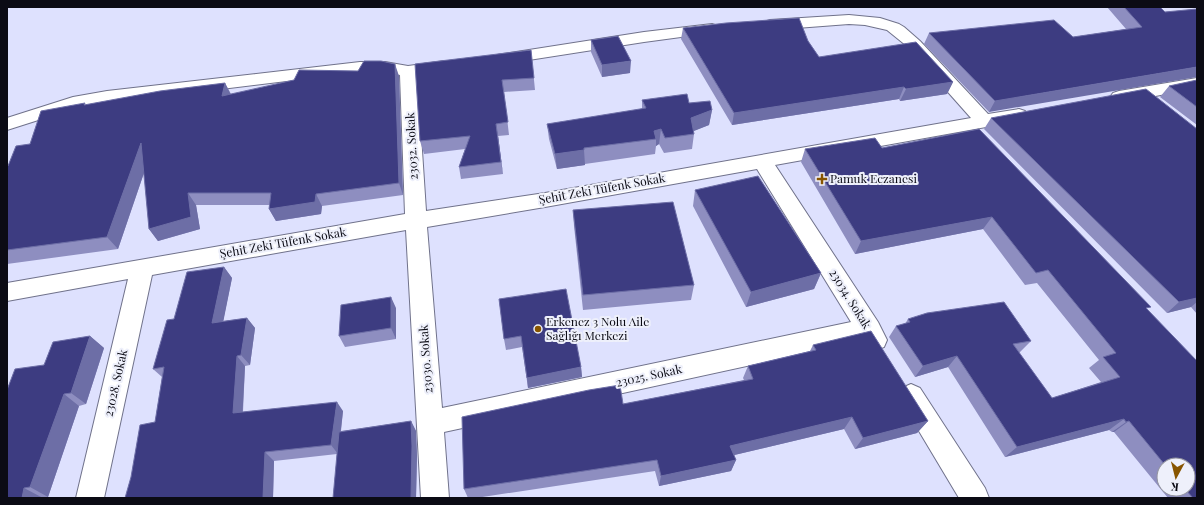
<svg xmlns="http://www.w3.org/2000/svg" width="1204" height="505" font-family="'Playfair Display',serif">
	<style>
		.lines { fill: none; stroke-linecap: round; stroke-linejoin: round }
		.street-casing { stroke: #70728b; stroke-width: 2 }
		.street { fill: #fff; fill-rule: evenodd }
		.wall { fill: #8e8ec0; fill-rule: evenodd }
		.shaded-wall { fill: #6d6ea6 }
		.building { fill: #3d3c81; stroke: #6d6ea6 }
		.poi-dot { fill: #850; stroke: #eef0fb; stroke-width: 1.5 }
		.labels { text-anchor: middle; stroke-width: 4; stroke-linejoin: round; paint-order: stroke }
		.street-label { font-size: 12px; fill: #0b0b14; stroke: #eef0fb }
		.poi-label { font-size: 12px; fill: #0b0b14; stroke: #eef0fb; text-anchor: start }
	</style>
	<rect width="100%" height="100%" fill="#dee1fe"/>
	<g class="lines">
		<defs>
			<path id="street" d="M849,15L880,18L899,24L904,27L920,41L988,114L1019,109L1025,111L1028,115L1025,119L1019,121L775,165L878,322L887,340L884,347C874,351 868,350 862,341L444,432L449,498H421L406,230L152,275L104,498H76L128,279L7,301V283L405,214L400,75L385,72H360L107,103L76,108L7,130V118L73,97L107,91L360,62H385L408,66L445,61L451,62L453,66L451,70L417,75L426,211L545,193L971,118L908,47L887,30L865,25L849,24L770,30L764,28L762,25L764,22L770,20ZM757,169L851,322L442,408L427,227L545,207Z
				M712,24L718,26L720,29L718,32L644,42L503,64L497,63L495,59L497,55L503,54L644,32Z
				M1197,78V88L1119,103L1113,101L1110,97L1113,93L1119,91Z
				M911,384L920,388L985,488L989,498H959L898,396L902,388Z"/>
		</defs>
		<use href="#street" class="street-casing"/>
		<use href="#street" class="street"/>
	</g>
	<path class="wall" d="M1107,7H1160L1165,12L1197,9L989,112L924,44L929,33L1073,37L1126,29Z
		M683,28L808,41L819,57L953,82L947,94L900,101L899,99L732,125L681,39Z
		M591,40L630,73L602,77L591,52Z
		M531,50L535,90L504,92L509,135L498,136L503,174L461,179L459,167L465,149L424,154L420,141Z
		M399,76L403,195L322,206L321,214L276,221L269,209L270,205H196L200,229L158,241L149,229L144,173L118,249L7,264V166L86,105L225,83L231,94Z
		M1197,80V125L1160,97L1169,86Z
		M642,100L689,103L712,110L709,125L693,131L694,134L692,149L664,153L659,144L656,146L655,154L585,164V165L557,169L549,139L547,124L642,109Z
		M991,118L1197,129V314L1191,307L1167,313L984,129Z
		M882,148L1148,310L1197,498H1168L1114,432H1112L1109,430L1005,457L948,367L915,377L889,337L896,326L905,324L908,319L1031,341L1019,353L1052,398L1101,382L1089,368L1099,360L1037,283L1025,285L983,229L855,254L801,162L805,149ZM1164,465H1188V489H1164Z
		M695,190L821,273L814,289L746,307L693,206Z
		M573,210L694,285L691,300L583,310L574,226Z
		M224,267L232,278L223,321L247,318L255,328L250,365L245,366L243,412L343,411L341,431L411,421L416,431L417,456L416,498H333L337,454L274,461L273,498H125L155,422L162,377L153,369Z
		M499,299L581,367L582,377L528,388L522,347L506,350L504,339Z
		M396,308V339L345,347L339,336Z
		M90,336L104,348L86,404L79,406L48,497L43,498H7L44,365Z
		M813,345L928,421L917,433L855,449L844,429L734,455L736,460L731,471L659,486L655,471L476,498H468L464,489L623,404L744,380L743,378L748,366L810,351Z"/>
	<path class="shaded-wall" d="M631,61L630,73L602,77V65Z
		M395,64L399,76L403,195L399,183Z
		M1197,67V77L989,112L995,101Z
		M953,82L947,94L900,101L906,89Z
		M225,83L231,95L222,96Z
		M904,87L899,99L732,125L734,113Z
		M712,110L709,125L689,133L691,118Z
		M496,124L498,136L503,174L501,162Z
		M661,129L659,144L656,146V139L654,131Z
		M141,143L150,155L118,249L107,237Z
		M584,150L585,165L557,169L555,154Z
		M188,193L196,205L200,229L158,241L149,229Z
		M316,194L322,206L321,214L276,221L269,209Z
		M992,217L983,229L855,254L861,241Z
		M224,267L232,278L221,333L212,323Z
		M821,273L814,289L746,307L751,292Z
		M391,297L396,308V339L391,328Z
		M1197,298V302L1191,307L1167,313L1179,302Z
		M247,318L255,328L250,365L241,355Z
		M90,336L104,348L86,404L71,393Z
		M237,356L245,366L242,422L233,413Z
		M957,356L948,367L915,377L923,366Z
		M581,367L582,377L528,388L527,378Z
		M64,394L79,406L48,497L30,487Z
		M337,402L343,411L338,454L331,445Z
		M852,417L844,429L726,457L730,446Z
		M1124,419L1109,430L1005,457L1017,447Z
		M411,421L416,431L417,456L416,498H411Z
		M928,421L917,433L855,449L863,438Z
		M1129,421L1114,432H1112L1126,422Z
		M265,452L274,461L273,498H263Z
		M736,460L731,471L659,486L661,476Z
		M24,488L43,498H22Z"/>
	<path class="building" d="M1124,7H1160L1165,12L1197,9V67L995,101L929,33L1054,20L1073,37L1142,27Z
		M799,18L808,41L819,57L916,42L953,82L906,89L904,87L734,113L683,28L726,23Z
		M618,36L631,61L602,65L591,40Z
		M531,50L534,78L502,80L508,122L496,124L501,162L459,167L470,136L420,141L415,64Z
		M364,61H381L395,64L399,183L316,194L315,202L269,209L271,193H188L191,217L149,229L141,143L107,237L7,250V166H8L16,146L30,144L41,111L85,103L84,105L160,91L225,83L222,96L294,80L299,70L358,71Z
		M1197,80V107L1169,86Z
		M1146,89L1197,129V298L1179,302L991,118Z
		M687,94L689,103L710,101L712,110L691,118L694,134L665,138L661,129L654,131L656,139L584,148V150L555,154L547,124L646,108L642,100Z
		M979,129L1151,307L1146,308L1197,361V498H1193L1185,489H1188V465H1165L1129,421L1126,422L1124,419L1017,447L957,356L923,366L896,326L910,322L908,319L927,313L1004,302L1031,341L1013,344L1052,398L1120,377L1103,357L1116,353L1048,270L1036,273L992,217L861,241L805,149L875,138L882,148Z
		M758,176L821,273L751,292L695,190Z
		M673,202L694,285L583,295L573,210Z
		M224,267L212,323L247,318L241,355L237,356L233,413L337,402L331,445L265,452L263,498H125L131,477L140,425L155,422L164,367L153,369L167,320L174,319L187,272Z
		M566,289L581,367L527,378L521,336L504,339L499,299Z
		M391,297V328L339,336L341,305Z
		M871,331L928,421L863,438L852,417L730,446L736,460L661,476L657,460L464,489L462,417L589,390L620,385L623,404L753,379L748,366L816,350L813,345Z
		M90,336L71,393L64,394L30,487L24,488L22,498H7V390L15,369L44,365L53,342Z
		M411,421L412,446L411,498H333L339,432Z"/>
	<g class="poi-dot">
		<path d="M820 173h4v4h4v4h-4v4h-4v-4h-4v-4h4z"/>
		<circle cx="538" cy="329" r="4"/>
	</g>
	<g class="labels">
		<g class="street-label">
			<text transform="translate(412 146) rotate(-93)" y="4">23032. Sokak</text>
			<text transform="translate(602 189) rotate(-10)" y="4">Şehit Zeki Tüfenk Sokak</text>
			<text transform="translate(283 243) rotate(-10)" y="4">Şehit Zeki Tüfenk Sokak</text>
			<text transform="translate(850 299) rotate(58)" y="4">23034. Sokak</text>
			<text transform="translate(426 359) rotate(-94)" y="4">23030. Sokak</text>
			<text transform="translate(649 376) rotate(-12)" y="4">23025. Sokak</text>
			<text transform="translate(116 383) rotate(-77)" y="4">23028. Sokak</text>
		</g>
		<g class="poi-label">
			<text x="830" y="183">Pamuk Eczanesi</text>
			<text x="546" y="326">Erkenez 3 Nolu Aile<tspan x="546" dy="14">Sağlığı Merkezi</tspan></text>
		</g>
	</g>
	<rect width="1204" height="505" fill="none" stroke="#0b0b14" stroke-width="16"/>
	<g transform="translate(1176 477) rotate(187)"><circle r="19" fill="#eef0fb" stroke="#93949f"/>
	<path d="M0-3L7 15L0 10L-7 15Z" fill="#885500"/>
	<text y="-6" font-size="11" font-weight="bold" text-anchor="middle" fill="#0b0b14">K</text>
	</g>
</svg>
